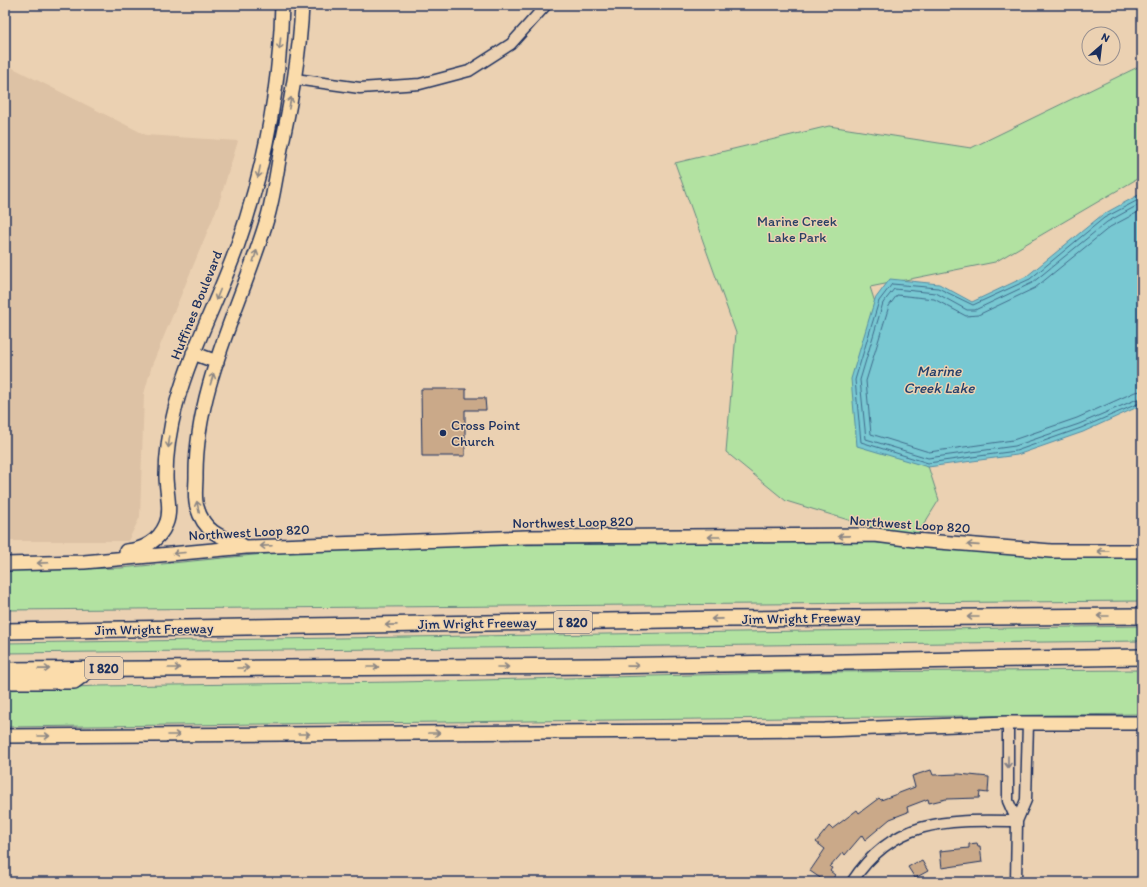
<svg xmlns="http://www.w3.org/2000/svg" width="1147" height="887" font-family="Itim,sans-serif">
	<style>
		.built { fill: #ddc2a5 }
		.green { fill: #b2e2a1; stroke: #668880 }
		.water { fill: #78c8d2; stroke: #538ba4 }
		.lines { fill: none; stroke-linecap: round; stroke-linejoin: round }
		.shore { stroke: #406c8c; stroke-width: 1 }
		.building { fill: #caa989; stroke: #1b2f5e }
		.minor-casing { stroke: #1b2f5e; stroke-width: 13 }
		.major-casing { stroke: #1b2f5e; stroke-width: 16 }
		.highway-casing { stroke: #1b2f5e; stroke-width: 18 }
		.minor { stroke: #ebd1b2; stroke-width: 10 }
		.major { stroke: #fbdcab; stroke-width: 13 }
		.highway { stroke: #fbdcab; stroke-width: 15 }
		.oneway { stroke: #8b8684 }
		.oneway2 { stroke: #838088 }
		.poi-dot { fill: #1b2f5e; stroke: #ebd1b2; stroke-width: 1.5 }
		.labels { text-anchor: middle; stroke-width: 3; stroke-linejoin: round; paint-order: stroke }
		.shield { fill: #ebd1b2; stroke: #596077; stroke-width: 1 }
		.shield-label { font-size: 13px; font-weight: bold; fill: #1b2f5e }
		.park-label { font-size: 14px; fill: #2a4165; stroke: #ebd1b2 }
		.street-label { font-size: 14px; fill: #1b2f5e; stroke: #ebd1b2 }
		.poi-label { font-size: 14px; fill: #1b2f5e; stroke: #ebd1b2; text-anchor: start }
		.water-label { font-size: 15px; font-style: italic; fill: #243e6a; stroke: #ebd1b2 }
	</style>
	<rect width="100%" height="100%" fill="#ebd1b2"/>
	<filter id="ink" filterUnits="userSpaceOnUse"><feTurbulence type="fractalNoise" baseFrequency=".025" numOctaves="2"/><feDisplacementMap in="SourceGraphic" scale="8" xChannelSelector="R" yChannelSelector="G"/><feConvolveMatrix kernelMatrix="1 2 1 2 8 2 1 2 1" color-interpolation-filters="sRGB"/></filter>
	<g filter="url(#ink)">
		<path class="built" d="M5,64L146,135L238,141L218,206L152,365L144,394L140,517L128,541H5Z"/>
		<path class="green" d="M1142,65V176L995,262L870,287L939,500L914,540L786,501L726,452L736,333L675,163L829,126L971,148Z
			M868,542L1068,558L1142,557V601L5,610V570L121,568L315,549L515,545Z
			M1142,626V641L5,653V643Z
			M1142,670V714L5,727V690L98,686L398,682L819,672Z"/>
		<path class="water" d="M1142,193V405L1083,432L1017,455L928,467L857,446L851,379L875,299L890,279L939,284L972,302L1027,276L1102,215Z"/>
		<g class="lines">
			<path class="shore" d="M1142,198L1104,218L1030,279L973,305L938,288L892,284L879,301L855,380L861,442L928,463L1016,451L1081,428L1142,402
				M1142,203L1107,222L1032,283L975,310H967L936,293L894,289L883,303L860,380L866,439L928,458L1015,446L1079,424L1142,397
				M1142,210L1110,227L1035,288L978,315L966,316L934,299L897,295L889,306L866,381L871,434L929,452L1013,440L1077,418L1135,392L1142,391"/>
		</g>
		<path class="building" d="M421,389H466V398H485L486,410H465V456H422Z
			M931,770L933,775L959,774L989,777L988,793L980,792L979,798L946,799L929,803L928,799L907,807L908,812L890,819L865,840L862,835L845,855L843,852L830,867L832,868L830,871L835,875L831,882H826L810,871L825,849L816,842L829,826L832,829L857,810L859,813L879,798L881,800L915,787L912,776Z
			M977,843L978,846H980L982,862L942,868L940,851L969,848V844Z
			M922,861L928,871L915,878L908,867L917,862L918,863Z"/>
		<g class="lines">
			<defs>
				<path id="minor" d="M295,79L360,88L420,84L469,71L511,44L546,5
					M1008,723V801L1017,821
					M852,882C894,817 949,820 1017,821
					M1016,882L1017,821L1026,800L1028,723"/>
				<path id="major" d="M193,353L217,362
					M242,545C220,537 204,532 197,507C194,498 196,486 196,477C195,385 243,302 268,216C274,194 277,171 281,148C291,101 300,54 302,5
					M126,551C143,550 159,541 166,524C172,510 166,491 166,476C166,452 170,428 176,405C191,350 218,300 237,247C264,170 280,87 282,5
					M5,564L84,562L246,547L527,537L875,535L914,540L1051,551H1142
					M5,736L825,730L1008,723H1142"/>
				<path id="highway" d="M5,631L725,619L1142,616
					M5,670L599,666L1142,657
					M5,681H74L90,669"/>
			</defs>
			<use href="#minor" class="minor-casing"/>
			<use href="#major" class="major-casing"/>
			<use href="#highway" class="highway-casing"/>
			<use href="#minor" class="minor"/>
			<use href="#major" class="major"/>
			<use href="#highway" class="highway"/>
		</g>
		<defs><path id="oneway-shaft" d="M-6 0H5M1.5-3L5.5 0L1.5 3" fill="none" stroke-width="1.6" stroke-linecap="round" stroke-linejoin="round"/></defs>
		<g class="oneway">
			<use href="#oneway-shaft" transform="translate(280 44) rotate(96)"/>
			<use href="#oneway-shaft" transform="translate(290 103) rotate(-79)"/>
			<use href="#oneway-shaft" transform="translate(259 172) rotate(102)"/>
			<use href="#oneway-shaft" transform="translate(255 256) rotate(-72)"/>
			<use href="#oneway-shaft" transform="translate(218 295) rotate(112)"/>
			<use href="#oneway-shaft" transform="translate(212 379) rotate(-73)"/>
			<use href="#oneway-shaft" transform="translate(169 442) rotate(97)"/>
			<use href="#oneway-shaft" transform="translate(198 507) rotate(-102)"/>
			<use href="#oneway-shaft" transform="translate(844 536) rotate(179)"/>
			<use href="#oneway-shaft" transform="translate(714 537) rotate(180)"/>
			<use href="#oneway-shaft" transform="translate(973 545) rotate(-176)"/>
			<use href="#oneway-shaft" transform="translate(266 546) rotate(178)"/>
			<use href="#oneway-shaft" transform="translate(1103 551) rotate(180)"/>
			<use href="#oneway-shaft" transform="translate(179 553) rotate(175)"/>
			<use href="#oneway-shaft" transform="translate(43 563) rotate(178)"/>
			<use href="#oneway-shaft" transform="translate(1103 616) rotate(180)"/>
			<use href="#oneway-shaft" transform="translate(973 617) rotate(180)"/>
			<use href="#oneway-shaft" transform="translate(717 619) rotate(179)"/>
			<use href="#oneway-shaft" transform="translate(391 625) rotate(179)"/>
			<use href="#oneway-shaft" transform="translate(633 666) rotate(-1)"/>
			<use href="#oneway-shaft" transform="translate(373 667)"/>
			<use href="#oneway-shaft" transform="translate(503 667)"/>
			<use href="#oneway-shaft" transform="translate(174 668)"/>
			<use href="#oneway-shaft" transform="translate(243 668)"/>
			<use href="#oneway-shaft" transform="translate(44 669) rotate(-1)"/>
			<use href="#oneway-shaft" transform="translate(434 733)"/>
			<use href="#oneway-shaft" transform="translate(304 734)"/>
			<use href="#oneway-shaft" transform="translate(174 735)"/>
			<use href="#oneway-shaft" transform="translate(44 736)"/>
		</g>
		<use class="oneway2" href="#oneway-shaft" transform="translate(1008 762) rotate(90)"/>
	</g>
	<circle class="poi-dot" cx="443" cy="433" r="4"/>
	<g class="labels">
		<g class="shield">
			<rect x="554" y="611" width="38" height="22" rx="3"/>
			<rect x="85" y="657" width="38" height="22" rx="3"/>
		</g>
		<g class="shield-label">
			<text x="573" y="627">I 820</text>
			<text x="104" y="673">I 820</text>
		</g>
		<g class="park-label">
			<text x="797" y="226">Marine Creek<tspan x="797" dy="16">Lake Park</tspan></text>
		</g>
		<g class="street-label">
			<text transform="translate(196 305) rotate(-68)" y="5">Huffines Boulevard</text>
			<text transform="translate(573 522) rotate(-1)" y="5">Northwest Loop 820</text>
			<text transform="translate(910 524) rotate(4)" y="5">Northwest Loop 820</text>
			<text transform="translate(249 532) rotate(-3)" y="5">Northwest Loop 820</text>
			<text transform="translate(801 618) rotate(-1)" y="5">Jim Wright Freeway</text>
			<text transform="translate(477 623) rotate(-1)" y="5">Jim Wright Freeway</text>
			<text transform="translate(154 629) rotate(-1)" y="5">Jim Wright Freeway</text>
		</g>
		<g class="poi-label">
			<text x="451" y="430">Cross Point<tspan x="451" dy="16">Church</tspan></text>
		</g>
		<g class="water-label">
			<text x="939" y="376">Marine<tspan x="939" dy="17">Creek Lake</tspan></text>
		</g>
	</g>
	<rect width="1147" height="887" fill="none" stroke="#ebd1b2" stroke-width="20"/>
	<rect x="10" y="10" width="1127" height="867" fill="none" stroke="#1b2f5e" stroke-width="1.5" filter="url(#ink)"/>
	<g transform="translate(1101 46) rotate(28)"><circle r="19" fill="#ebd1b2" stroke="#989090"/>
	<path d="M0-3L7 15L0 10L-7 15Z" fill="#1b2f5e"/>
	<text y="-6" font-size="11" font-weight="bold" text-anchor="middle" fill="#1b2f5e">N</text>
	</g>
</svg>
